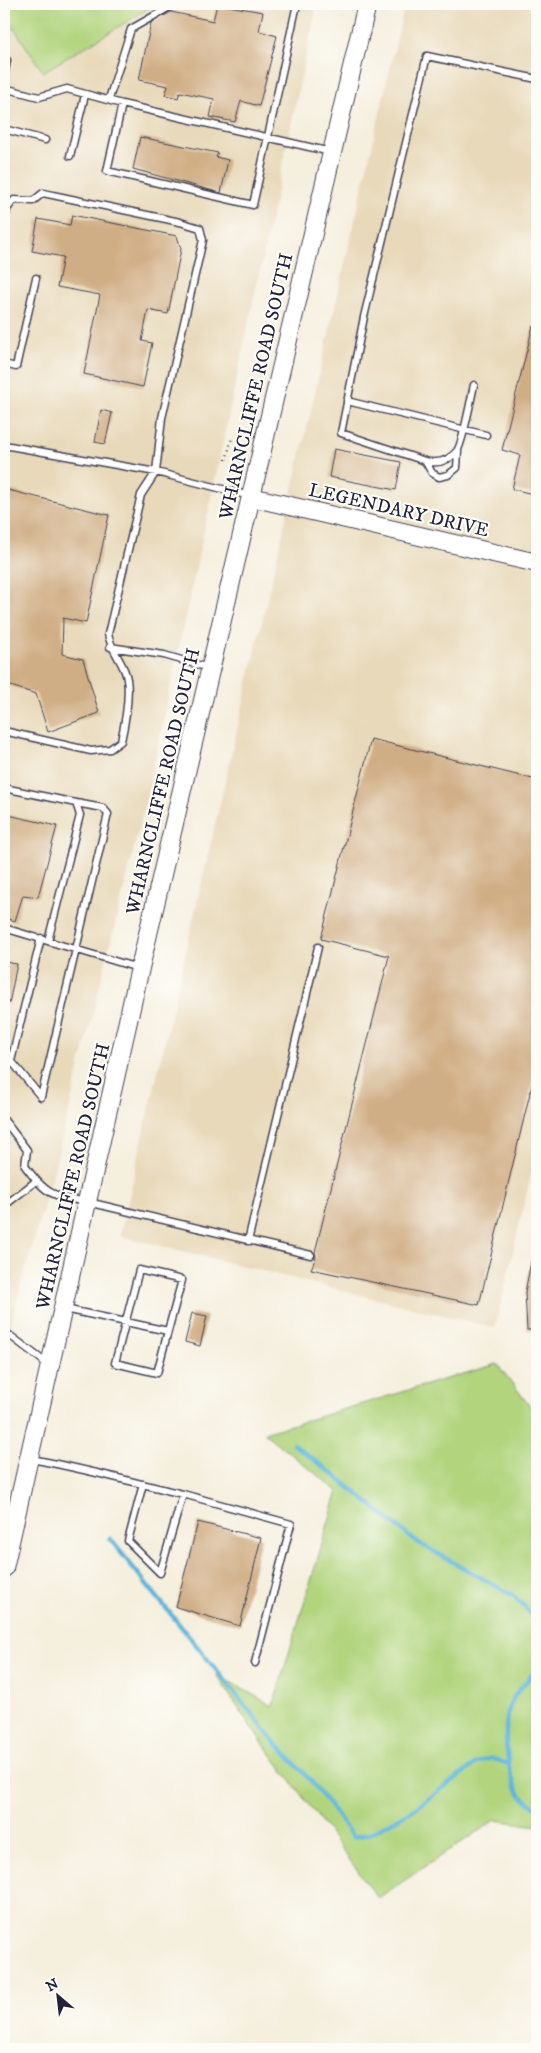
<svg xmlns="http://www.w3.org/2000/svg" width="541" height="2053" font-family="'IM FELL DW Pica',serif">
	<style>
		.built { fill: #e8d9ba }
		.green { fill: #b1d47d; stroke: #6a7b5c }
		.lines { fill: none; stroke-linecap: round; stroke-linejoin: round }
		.stream { stroke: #5cb5d9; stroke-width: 4.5 }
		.building { fill: #d0ae85 }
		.lane-casing { stroke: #424153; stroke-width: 9 }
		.secondary-casing { stroke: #424153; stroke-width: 20 }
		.path { stroke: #424153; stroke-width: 2.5; stroke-dasharray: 1 4; stroke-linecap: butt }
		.lane { stroke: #fff; stroke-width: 6 }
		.secondary { stroke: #fff; stroke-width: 18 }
		.labels { text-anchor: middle; stroke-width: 4.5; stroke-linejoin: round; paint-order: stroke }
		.street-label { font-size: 19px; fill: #22223b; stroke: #fdfcf7 }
	</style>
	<rect width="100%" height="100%" fill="#fdfcf7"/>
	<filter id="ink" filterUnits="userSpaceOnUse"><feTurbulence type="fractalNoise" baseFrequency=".02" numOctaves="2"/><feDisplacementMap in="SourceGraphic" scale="10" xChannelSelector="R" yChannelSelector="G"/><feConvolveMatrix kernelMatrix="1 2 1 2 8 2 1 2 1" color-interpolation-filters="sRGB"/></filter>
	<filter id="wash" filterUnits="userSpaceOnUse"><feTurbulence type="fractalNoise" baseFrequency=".0096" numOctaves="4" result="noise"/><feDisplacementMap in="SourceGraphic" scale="20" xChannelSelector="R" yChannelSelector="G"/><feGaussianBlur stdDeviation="1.12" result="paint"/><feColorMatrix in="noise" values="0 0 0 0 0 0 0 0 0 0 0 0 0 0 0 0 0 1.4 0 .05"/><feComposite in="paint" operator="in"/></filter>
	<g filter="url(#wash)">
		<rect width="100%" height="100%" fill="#f5efde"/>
		<path class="built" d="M155,4H317L147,796L55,1166L4,1345V13L43,72Z
			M405,4H537V1149L495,1328L120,1236Z"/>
		<path class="green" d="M4,4H155V5L43,72L4,13Z
			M497,1364L537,1415V1826L495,1820L378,1898L248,1723L216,1674L273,1706L338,1491L264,1433Z"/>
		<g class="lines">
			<path class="stream" d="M293,1444L333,1474L415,1541L514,1596L531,1614L537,1628
				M110,1539L273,1740L312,1782L353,1837L369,1834L413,1810L477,1763L491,1758L508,1764
				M537,1663C533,1678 522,1684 514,1697C500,1719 506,1772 519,1793C523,1799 532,1804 537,1808"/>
		</g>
		<g id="blocks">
			<path class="building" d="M217,4L263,12L259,31L277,36L259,106L241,101L235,122L210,117L214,99L180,92L178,98L165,95L168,86L139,80L151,23L171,12L213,21Z
				M140,137L218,153L216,157L228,160L221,193L133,169Z
				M72,215L177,236L181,249L168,314L148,310L142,341L152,343L143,387L84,374L100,295L57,287L63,257L32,251L38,219L70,225Z
				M533,326H537V495L512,489L520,455L502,450Z
				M101,410L112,413L105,444L95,442Z
				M334,449L401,462L396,490L329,477Z
				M4,489L109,515L86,623L63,618L62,654L83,659L99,713L48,732L36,694L4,684Z
				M371,739L537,780V1064L479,1305L311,1269L316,1257L315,1252L389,956L321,939Z
				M4,814L57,826L38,897L23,895L15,921L4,918Z
				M5,962L17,964L9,1004H4Z
				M532,1257H537V1330H527L525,1292Z
				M192,1313L207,1316L200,1346L185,1342Z
				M198,1522L261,1538L240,1626L176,1607Z"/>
		</g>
	</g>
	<g filter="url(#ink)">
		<use href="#blocks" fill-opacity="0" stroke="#424153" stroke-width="1"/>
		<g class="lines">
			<defs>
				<path id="lane" d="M4,77L7,60
					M4,88L39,97L67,89L122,104L331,152
					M109,99L131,29L175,4
					M122,104L107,171L253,205L297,4
					M4,129L45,140
					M70,156L85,95
					M4,224L7,209L14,200L33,201L43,193L180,222L200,228L203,240L162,418L156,472L141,495L108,634C111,651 125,664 127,679C130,698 125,723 121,741L110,749L91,751L4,731
					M4,364L16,367L36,278
					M474,385C471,398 463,443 457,451C448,462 437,464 425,461L341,433L364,317L427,56L537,79
					M347,401L486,435
					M4,445L156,472L250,496
					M425,461L432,473L439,477L448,475L457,468L458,451
					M110,647L164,655L209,668
					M4,788L76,803L80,815L48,941
					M4,928L138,968
					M4,1052L41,1097L108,814L103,808L76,803
					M11,1061L41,938
					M4,1120L27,1150L25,1166C47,1196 53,1196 88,1202L311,1255
					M4,1206L36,1181
					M248,1241L318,947
					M65,1309L168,1331L182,1280L139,1270L115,1363L157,1373L168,1331
					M4,1331L49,1365
					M31,1459C82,1468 132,1482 183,1494L160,1573L128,1541L143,1484
					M183,1494L291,1524L255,1663"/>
				<path id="secondary" d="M251,497L537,563
					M4,1568L140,968L367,4"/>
			</defs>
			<use href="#lane" class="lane-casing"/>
			<use href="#secondary" class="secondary-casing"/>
			<path class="path" d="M226,460L232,438"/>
			<use href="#lane" class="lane"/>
			<use href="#secondary" class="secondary"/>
		</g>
	</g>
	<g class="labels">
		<g class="street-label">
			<text transform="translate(255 386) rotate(-77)" y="7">WHARNCLIFFE ROAD SOUTH</text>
			<text transform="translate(399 509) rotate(13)" y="7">LEGENDARY DRIVE</text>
			<text transform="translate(162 781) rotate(-77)" y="7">WHARNCLIFFE ROAD SOUTH</text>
			<text transform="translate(72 1176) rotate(-77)" y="7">WHARNCLIFFE ROAD SOUTH</text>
		</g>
	</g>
	<rect width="541" height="2053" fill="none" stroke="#fdfcf7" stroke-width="20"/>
	<g transform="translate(58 1996) rotate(332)" stroke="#fdfcf7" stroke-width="4" paint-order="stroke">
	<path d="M0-4L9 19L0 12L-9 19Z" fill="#22223b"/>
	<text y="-8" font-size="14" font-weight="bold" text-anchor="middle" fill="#22223b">N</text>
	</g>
</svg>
